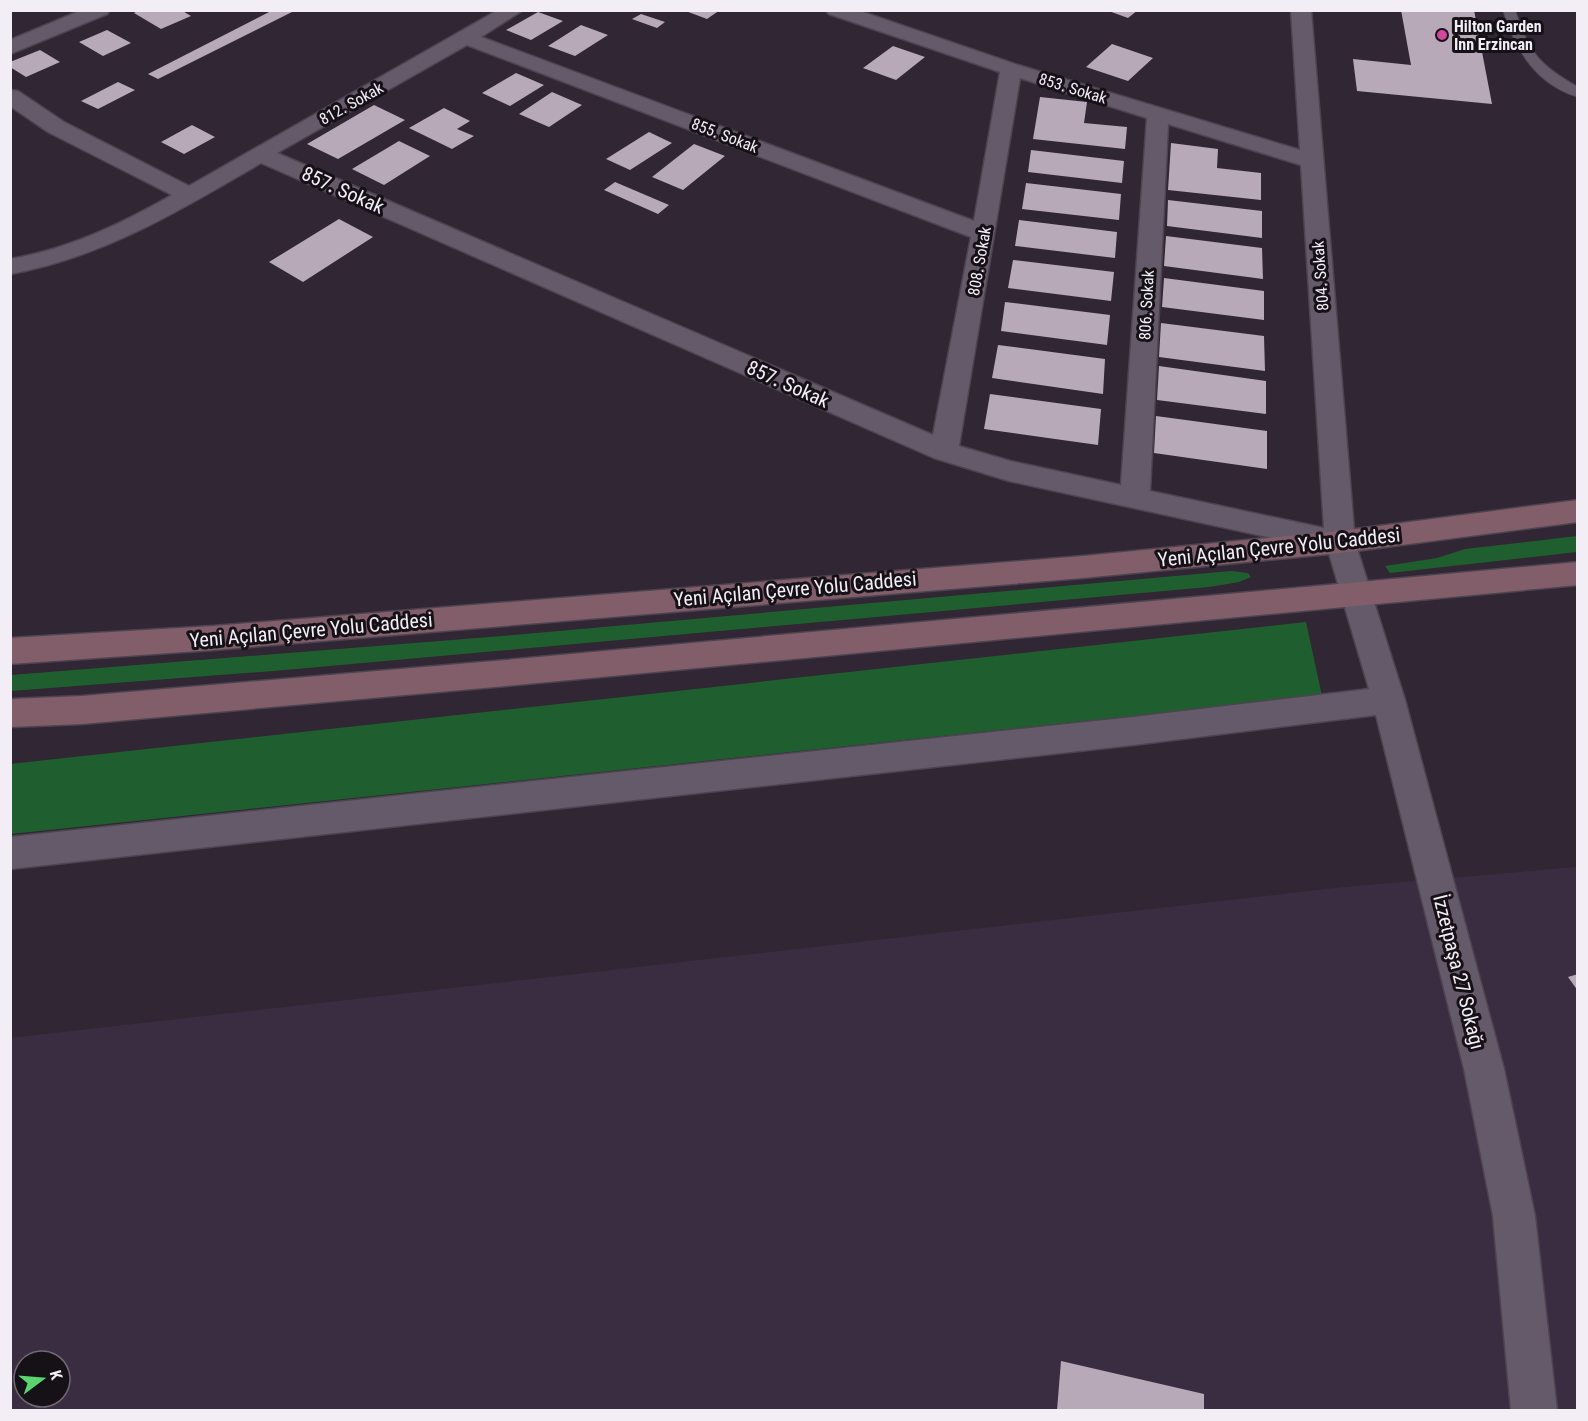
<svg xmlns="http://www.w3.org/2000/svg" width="1588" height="1421" font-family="'Roboto Condensed',sans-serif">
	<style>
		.built { fill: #3b2d41; fill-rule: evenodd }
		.green { fill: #1f5f2f }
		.building { fill: #b8a9b9 }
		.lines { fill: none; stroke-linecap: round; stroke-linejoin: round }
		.lane-casing { stroke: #4d4450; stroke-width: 2 }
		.street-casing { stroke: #4d4450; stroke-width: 3 }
		.secondary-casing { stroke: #4d4450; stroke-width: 3 }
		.lane { fill: #655a6a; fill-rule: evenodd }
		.street { fill: #655a6a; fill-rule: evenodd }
		.secondary { fill: #825e6b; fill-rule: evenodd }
		.hotel-dot { fill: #d1479c; stroke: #151117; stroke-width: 2 }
		.labels { text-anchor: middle; stroke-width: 6; stroke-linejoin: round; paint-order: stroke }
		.far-poi-label { font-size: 16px; font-weight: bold; fill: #f3edf6; stroke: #151117; text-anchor: start }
		.far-street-label { font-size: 16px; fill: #f3edf6; stroke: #151117 }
		.street-label { font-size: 20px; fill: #f3edf6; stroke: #151117 }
	</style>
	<rect width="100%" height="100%" fill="#302634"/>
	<path class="built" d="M1577,867V1410H11L10,1038L1344,887ZM24,1361H60V1397H24Z"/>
	<path class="green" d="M1577,536V552L1390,573L1385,566L1437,558L1465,549Z
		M1231,571L1248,573L1251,577L1239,582L1209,587L274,671L11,691V675L502,636Z
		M1306,622L1322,696L11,834L10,764Z"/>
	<path class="building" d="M139,10H181L191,16L161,29L134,13Z
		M273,10H296L158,79L148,74Z
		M683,10H720L707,19Z
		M1106,10H1138L1128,18Z
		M1401,10H1474L1492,104L1357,91L1353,59L1411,65Z
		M538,12L563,21L531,40L506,30Z
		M641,14L665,22L657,28L632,19Z
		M581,25L608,35L575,56L548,46Z
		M107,30L131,43L103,56L79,42Z
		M1112,44L1153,58L1128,81L1086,67Z
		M893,46L925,57L896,80L863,68Z
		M40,50L60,62L26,77L10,67V62Z
		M516,73L544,85L510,106L482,93Z
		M118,82L135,90L98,109L81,101Z
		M552,92L582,105L549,127L519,114Z
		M1040,97L1087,102L1084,123L1127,127L1125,149L1033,139Z
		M374,105L405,120L338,159L307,144Z
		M444,108L470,121L457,129L474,136L452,149L409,128Z
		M192,125L215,137L184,154L161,142Z
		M649,132L672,143L630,170L606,159Z
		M399,141L430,156L384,185L352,169Z
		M1171,143L1218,149L1217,168L1261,173V200L1168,190Z
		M694,144L725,156L683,190L652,177Z
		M1031,150L1124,161L1122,183L1028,172Z
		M615,182L669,205L658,214L604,190Z
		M1026,183L1121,194L1119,220L1022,209Z
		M1168,200L1262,211V238L1167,226Z
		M339,219L373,237L303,282L269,262Z
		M1019,220L1117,232L1115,258L1015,246Z
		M1166,236L1262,248L1263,279L1164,266Z
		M1013,260L1114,272L1111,301L1008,288Z
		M1164,278L1264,291V320L1162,307Z
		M1005,302L1110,315L1107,345L1001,331Z
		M1161,323L1264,336L1265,371L1159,357Z
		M998,345L1105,359L1103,394L992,378Z
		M1159,366L1266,381V414L1157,400Z
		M990,394L1101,409L1098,445L984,429Z
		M1156,416L1267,431V469L1154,453Z
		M1578,974V991L1568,977Z
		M1061,1361L1204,1394V1410H1057Z"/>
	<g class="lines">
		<defs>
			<path id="lane" d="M1503,10H1515C1529,53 1539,65 1578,87V97C1535,84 1515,49 1503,10Z"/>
			<path id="street" d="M82,10H110L107,14L10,54V40Z
				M498,10H523L481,37L974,221L1000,72L829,14L826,10H857L1018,65L1300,150L1291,10H1311L1355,542L1405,700L1504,1069L1535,1216L1557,1410H1511L1493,1216L1464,1069L1376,715L1133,745L10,869V837L1133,717L1369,689L1328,550L1009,481L934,458L261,163C180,210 104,257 10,274V259C69,249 121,224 172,195L48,132L10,106V90L18,91L64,122L189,186ZM467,45L971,237L933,435L277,153ZM1020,78L1147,118L1121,485L1010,461L959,446ZM1168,124L1301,165L1324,528L1150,491Z"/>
			<path id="secondary" d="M1578,500V522L1340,553L1083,578L213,650L10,664V638L213,626L1083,556L1340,531Z
				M1578,562V585L506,686L82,724L10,727V699L82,696L506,660Z"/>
		</defs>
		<use href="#lane" class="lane-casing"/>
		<use href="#street" class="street-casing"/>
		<use href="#secondary" class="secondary-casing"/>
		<use href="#lane" class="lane"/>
		<use href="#street" class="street"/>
		<use href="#secondary" class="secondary"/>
	</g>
	<circle class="hotel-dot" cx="1442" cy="35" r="6"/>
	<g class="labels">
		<g class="far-poi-label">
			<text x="1454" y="32">Hilton Garden<tspan x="1454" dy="18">Inn Erzincan</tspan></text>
		</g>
		<g class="far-street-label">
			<text transform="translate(1073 88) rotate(17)" y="6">853. Sokak</text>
			<text transform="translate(351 103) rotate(-29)" y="6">812. Sokak</text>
			<text transform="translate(725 135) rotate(21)" y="6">855. Sokak</text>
			<text transform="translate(979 261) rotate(-80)" y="6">808. Sokak</text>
			<text transform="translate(1320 276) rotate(-94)" y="6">804. Sokak</text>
			<text transform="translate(1146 305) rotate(-87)" y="6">806. Sokak</text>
		</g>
		<g class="street-label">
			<text transform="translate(343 190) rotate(24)" y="7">857. Sokak</text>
			<text transform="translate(788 384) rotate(24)" y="7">857. Sokak</text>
			<text transform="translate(1279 547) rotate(-6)" y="7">Yeni Açılan Çevre Yolu Caddesi</text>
			<text transform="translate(795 589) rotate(-5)" y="7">Yeni Açılan Çevre Yolu Caddesi</text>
			<text transform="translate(311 630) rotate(-5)" y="7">Yeni Açılan Çevre Yolu Caddesi</text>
			<text transform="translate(1459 972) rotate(76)" y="7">İzzetpaşa 27 Sokağı</text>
		</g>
	</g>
	<rect width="1588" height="1421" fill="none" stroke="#f3edf6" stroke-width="24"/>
	<g transform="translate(42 1379) rotate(74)"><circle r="28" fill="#151117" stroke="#6e6970" stroke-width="1.5"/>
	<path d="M0-4.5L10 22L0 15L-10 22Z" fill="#5ad56e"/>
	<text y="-9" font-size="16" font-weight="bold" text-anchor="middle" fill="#f3edf6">K</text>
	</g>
</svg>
